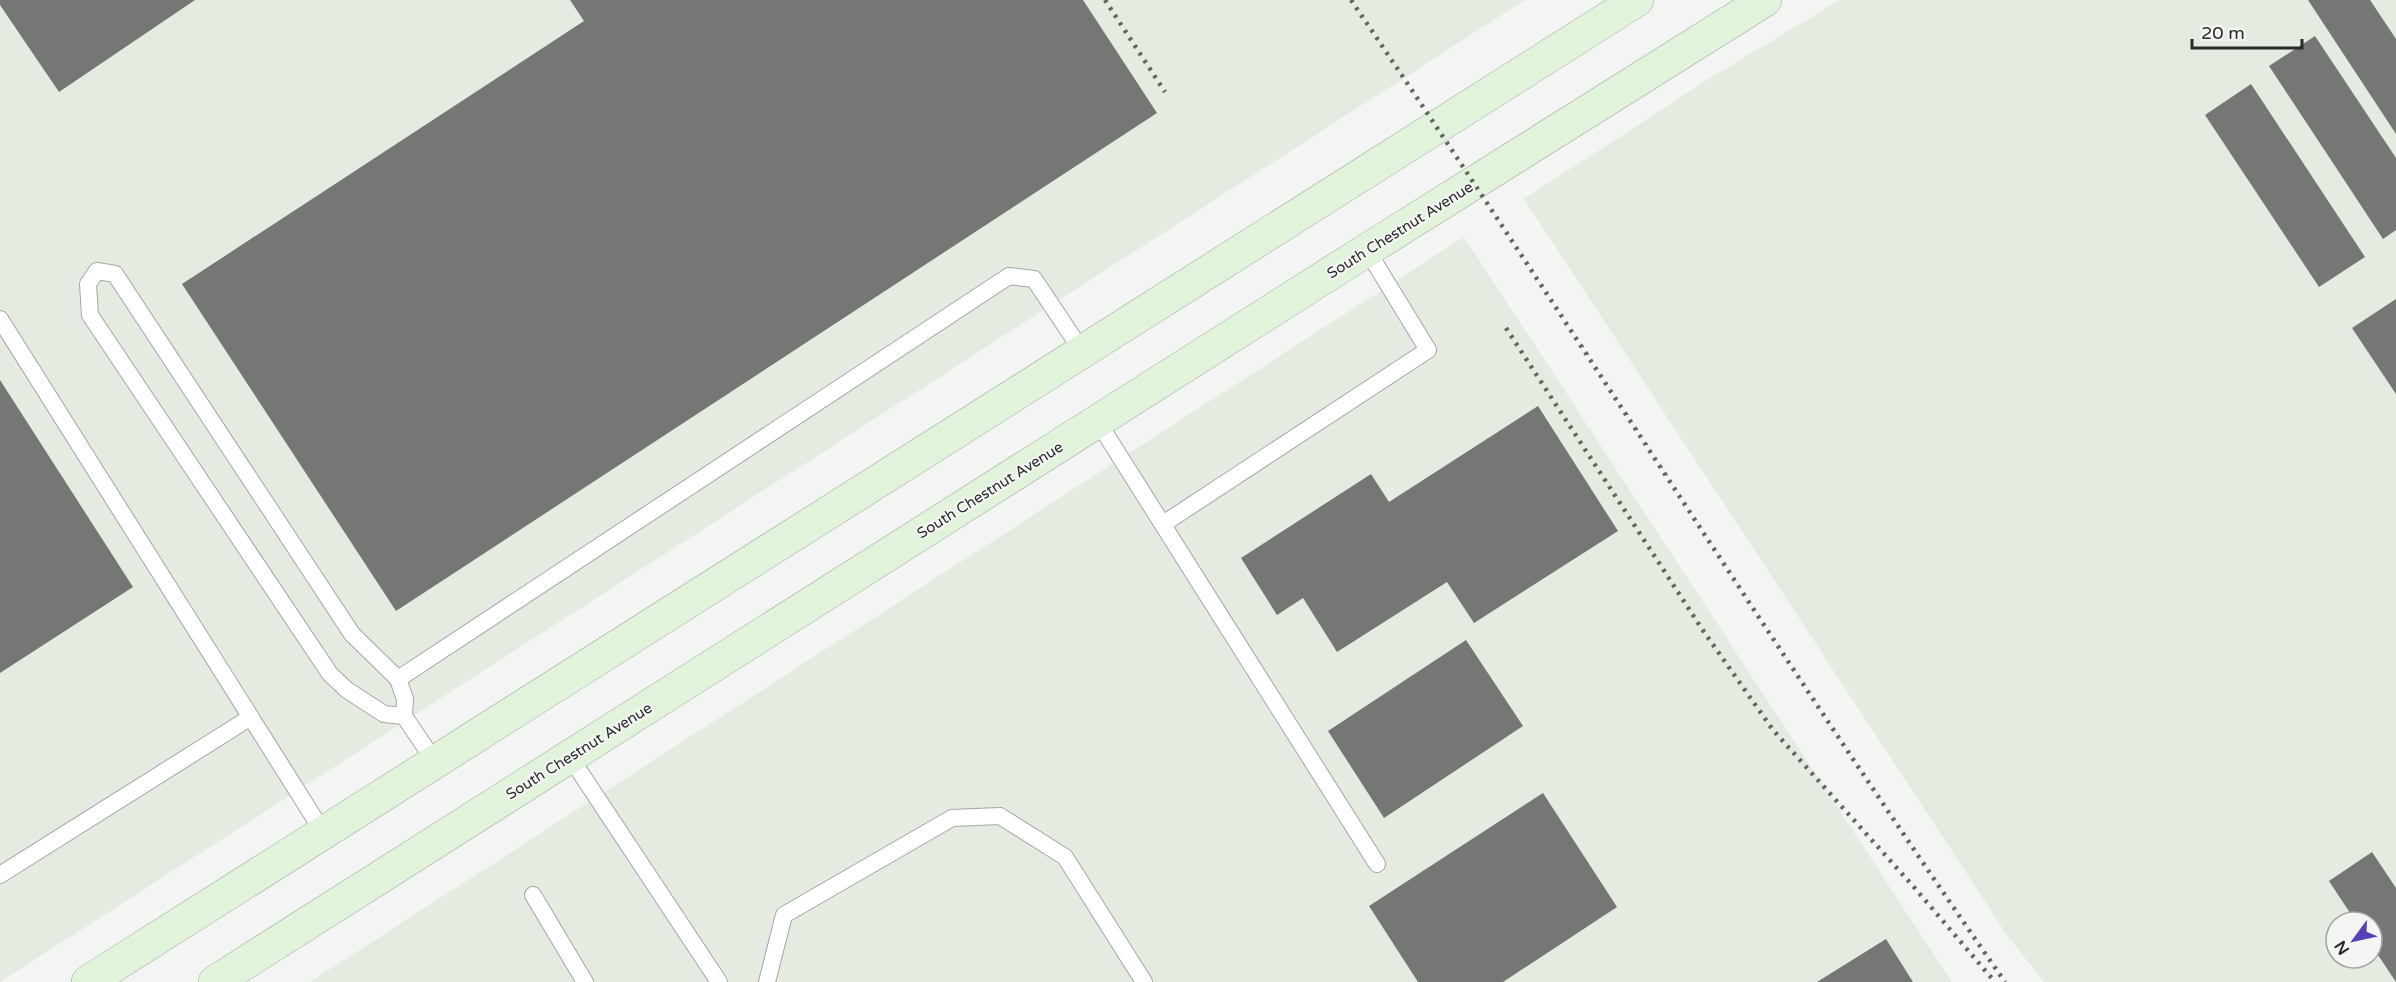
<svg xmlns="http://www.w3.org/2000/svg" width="2396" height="982" font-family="'Varela Round',sans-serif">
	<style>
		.built { fill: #e4ebe1; fill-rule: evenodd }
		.building { fill: #757774 }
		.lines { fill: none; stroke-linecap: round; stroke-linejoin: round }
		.lane-casing { stroke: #a5a7a4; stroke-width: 18 }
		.secondary-casing { stroke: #a5a7a4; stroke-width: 34 }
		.lane { stroke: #fff; stroke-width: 16 }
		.secondary { stroke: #e1f3da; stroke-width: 33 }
		.rail { stroke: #656664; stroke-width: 4.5; stroke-dasharray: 3 6; stroke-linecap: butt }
		.labels { text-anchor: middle; stroke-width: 4.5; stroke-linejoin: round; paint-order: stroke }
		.street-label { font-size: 15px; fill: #292a29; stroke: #f3f5f2 }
	</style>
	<rect width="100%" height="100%" fill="#f3f5f2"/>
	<path class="built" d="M0,0H1525L0,982Z
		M1840,0H2396V982H2044L2007,935L1524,199L1715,75ZM2336,922H2372V958H2336Z
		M1464,237L1952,982H310Z"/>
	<path class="building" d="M0,0H195L59,92L0,5Z
		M570,0H1083L1157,113L396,611L182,284L584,21Z
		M2308,0H2370L2396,39V134Z
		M2315,36L2396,158V230L2383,239L2269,66Z
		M2251,84L2365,257L2319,287L2205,115Z
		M2396,299V394L2352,328Z
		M0,380L133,587L0,673Z
		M1538,406L1618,531L1474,623L1447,582L1337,652L1303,598L1277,615L1241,558L1371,474L1389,502Z
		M1466,640L1523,726L1384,818L1328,731Z
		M1543,793L1617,907L1503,982H1418L1369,906Z
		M2372,852L2396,888V982L2372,946V922H2356L2329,881Z
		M1886,939L1913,982H1817Z"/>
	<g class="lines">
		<defs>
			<path id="lane" d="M0,319L323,832
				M1098,422L1377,864
				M1163,524L1428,350L1367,250
				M398,679L1009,276L1034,279L1082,351
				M404,716L384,714L347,690L330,674L90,315L88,284L97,271L115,274L352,634L398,679L405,699L404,716L435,762
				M570,757L719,982
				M0,875L251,717
				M533,895L585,982
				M767,982L784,915L952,818L1000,816L1065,857L1144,982"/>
			<path id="secondary" d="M88,982L1637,0
				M215,982L1367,250L1765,0"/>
		</defs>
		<use href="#lane" class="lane-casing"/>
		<use href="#secondary" class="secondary-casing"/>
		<use href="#lane" class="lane"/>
		<use href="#secondary" class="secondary"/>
		<path class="rail" d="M1105,0L1165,92
			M1351,0C1572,325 1780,659 2005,982
			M1506,328L1702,629L1773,730L1913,886L1995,982"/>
	</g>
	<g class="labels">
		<g class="street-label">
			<text transform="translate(1400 230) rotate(-32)" y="5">South Chestnut Avenue</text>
			<text transform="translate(990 490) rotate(-32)" y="5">South Chestnut Avenue</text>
			<text transform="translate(579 751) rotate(-32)" y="5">South Chestnut Avenue</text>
		</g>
	</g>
	<g transform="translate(2354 940) rotate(237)"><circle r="28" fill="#f3f5f2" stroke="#a2a4a2" stroke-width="1.5"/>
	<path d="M0-4.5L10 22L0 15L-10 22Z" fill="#5a40b8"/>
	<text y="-9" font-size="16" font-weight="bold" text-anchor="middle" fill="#292a29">N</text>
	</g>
	<path d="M2192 39v9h110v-9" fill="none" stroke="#292a29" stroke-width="3"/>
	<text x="2201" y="39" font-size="18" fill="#292a29" stroke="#f3f5f2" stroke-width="4.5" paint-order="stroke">20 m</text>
</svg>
